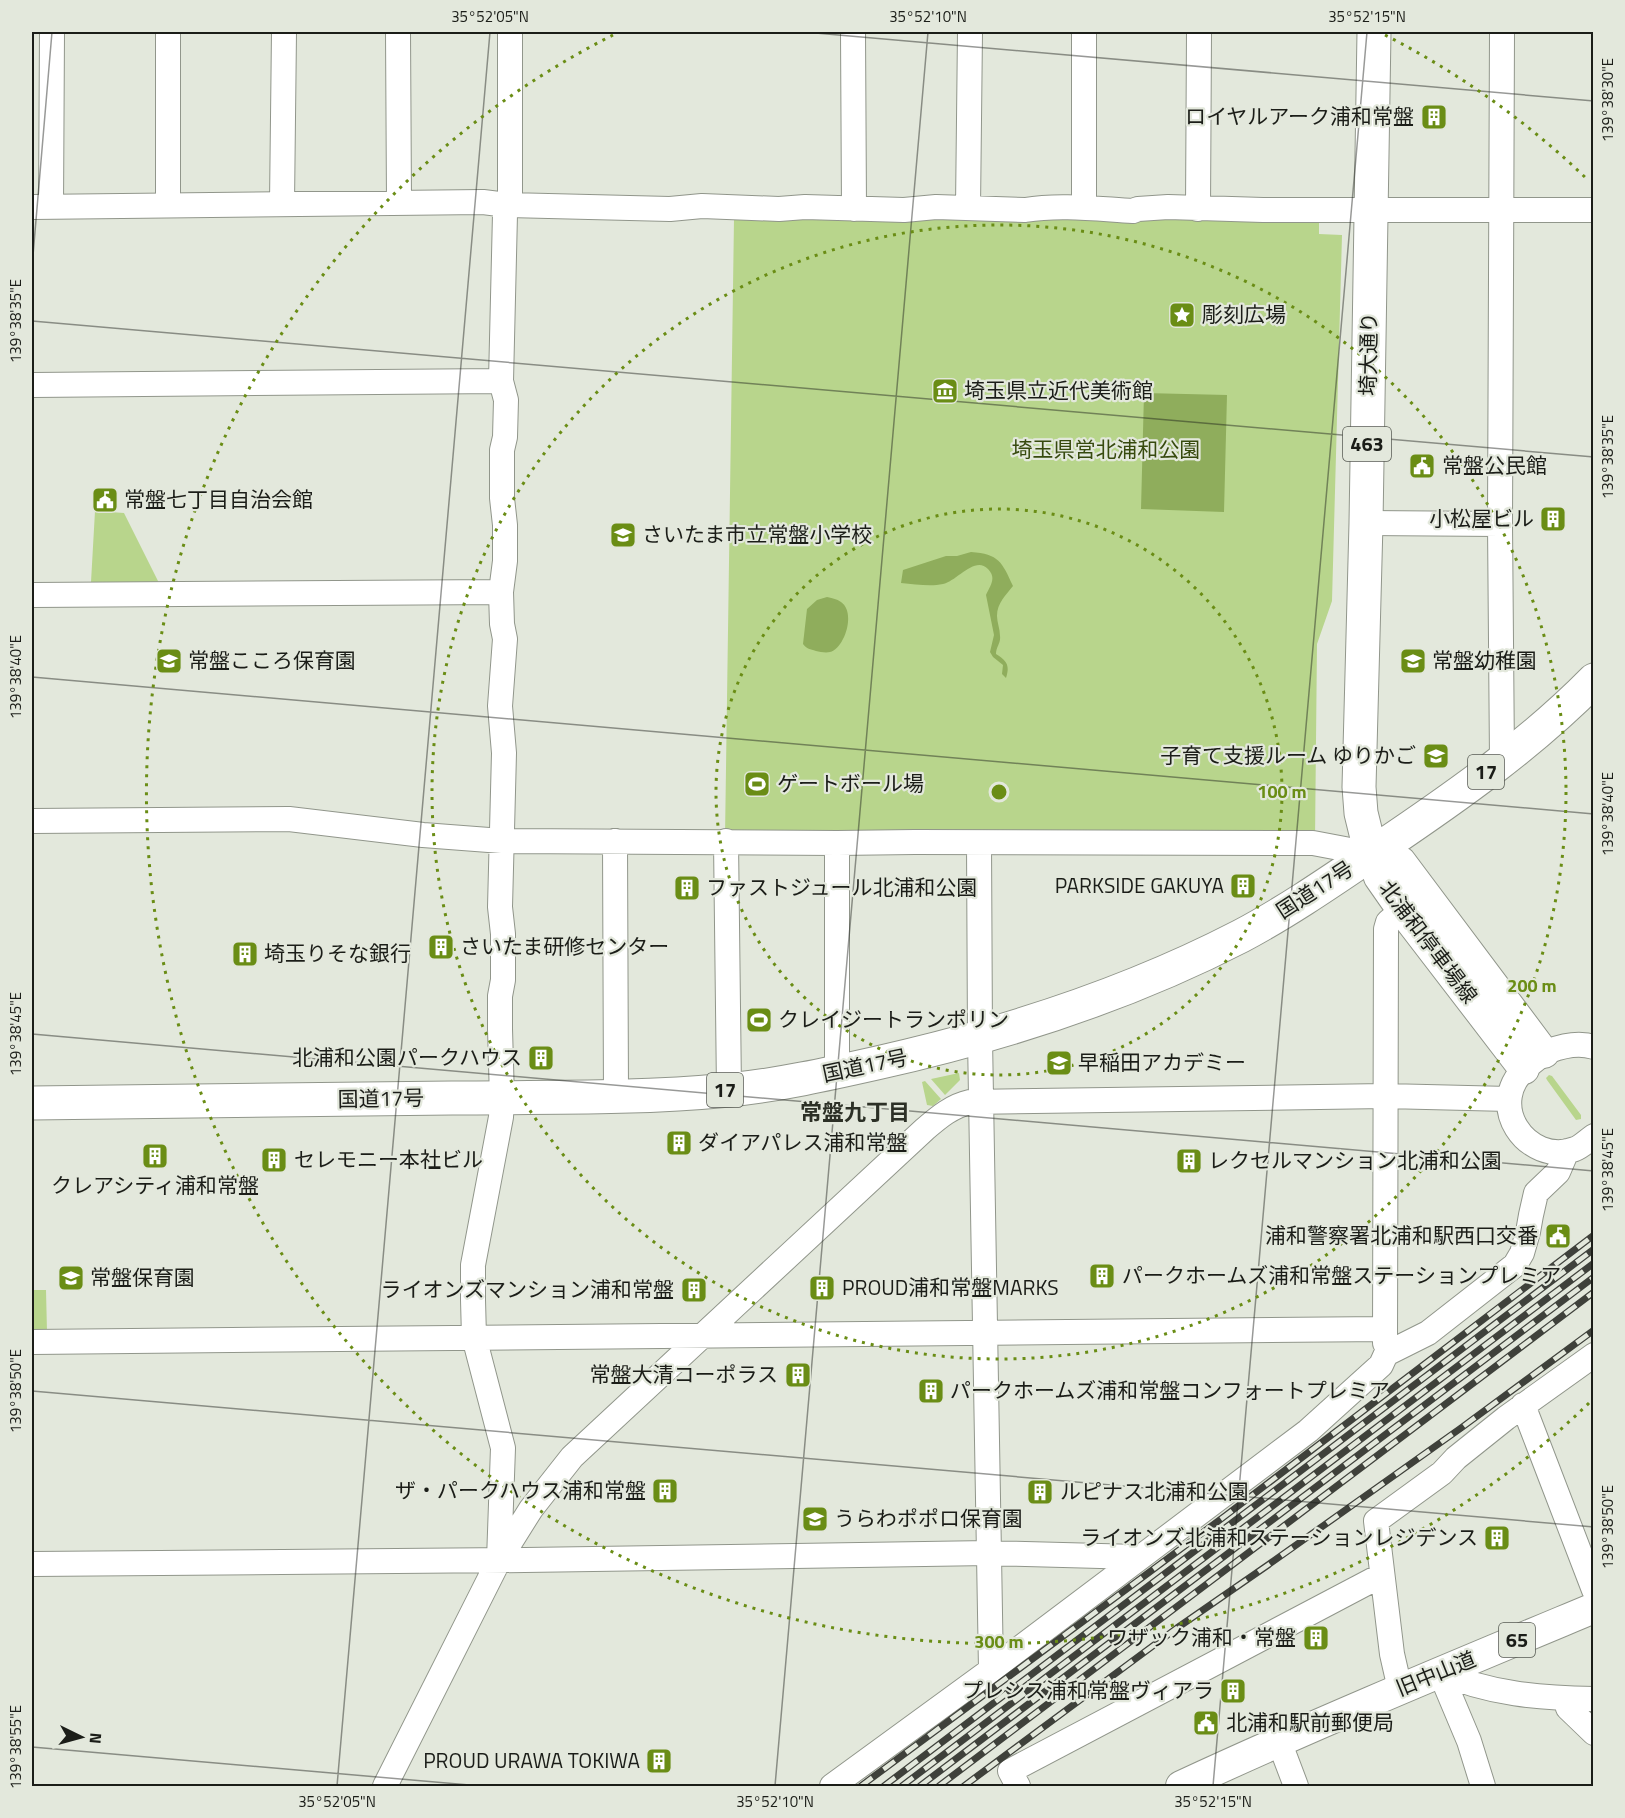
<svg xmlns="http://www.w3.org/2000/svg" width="1625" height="1818" font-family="'Titillium Web','Noto Sans JP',sans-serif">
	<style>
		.green { fill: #b8d58c }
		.water { fill: #8fad5c }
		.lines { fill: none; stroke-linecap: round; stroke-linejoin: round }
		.minor-casing { stroke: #91968b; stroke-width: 26 }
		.major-casing { stroke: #91968b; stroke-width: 32 }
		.highway-casing { stroke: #91968b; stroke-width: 35 }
		.minor { stroke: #fff; stroke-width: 24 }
		.major { stroke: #fff; stroke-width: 30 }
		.highway { stroke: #fff; stroke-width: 33 }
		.rail-casing { stroke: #3f413b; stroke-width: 7 }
		.rail { stroke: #e3e8dc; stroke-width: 4.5; stroke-dasharray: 14; stroke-linecap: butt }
		.ticks { fill: none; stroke: #1b1d18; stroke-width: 1.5; stroke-opacity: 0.45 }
		.ring { fill: none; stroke: #6a8d15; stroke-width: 3; stroke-dasharray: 3 6 }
		.labels { text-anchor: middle; stroke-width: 4.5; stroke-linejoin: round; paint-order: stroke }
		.shield { fill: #e3e8dc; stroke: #575a53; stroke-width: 1.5 }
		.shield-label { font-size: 20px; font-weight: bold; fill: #1b1d18 }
		.poi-label { font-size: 21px; fill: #1b1d18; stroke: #e3e8dc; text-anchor: start }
		.street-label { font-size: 21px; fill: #1b1d18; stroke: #e3e8dc }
		.park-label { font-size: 21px; fill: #374a0e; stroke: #e3e8dc }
		.neighbourhood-label { font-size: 22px; font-weight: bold; fill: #2c3026; stroke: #e3e8dc }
		.centre { fill: #6a8d15; stroke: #e3e8dc; stroke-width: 3 }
		.ring-label { font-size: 18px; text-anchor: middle; font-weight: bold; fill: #6a8d15; stroke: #e3e8dc; stroke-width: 4.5; stroke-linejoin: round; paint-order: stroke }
		.neatline { fill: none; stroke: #1b1d18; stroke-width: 2 }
		.ticks-label { font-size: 15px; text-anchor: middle; fill: #1b1d18 }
	</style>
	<rect width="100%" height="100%" fill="#e3e8dc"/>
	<path class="green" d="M734,219L1319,220V234L1342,235L1332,601L1317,644L1315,840L725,837Z
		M95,511L124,513L159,583L91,582Z
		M959,1073L960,1080L945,1095L931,1079Z
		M1549,1075L1552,1076L1581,1115V1119L1576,1120L1547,1080L1546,1078Z
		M925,1081L941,1099L933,1106L927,1105L922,1082Z
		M32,1271L33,1290H46L47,1332H32Z"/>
	<path class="water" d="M1144,393L1227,395L1224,512L1141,509Z
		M971,552C999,554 1002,562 1013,586C1006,595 997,603 997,616C997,622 1000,629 1000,636C1001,643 996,647 996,654C1007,661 1010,665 1006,678L1002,674L1003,665L993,657L990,652L994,635L986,595C990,586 997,578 988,569C975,555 957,581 943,584C930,587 915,584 901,583L903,570L946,556H957Z
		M827,597C831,598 837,599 841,602C856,612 845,648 830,652C826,653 820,652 816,651C810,649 807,649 803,644L807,609L817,600Z"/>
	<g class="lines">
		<defs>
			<path id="minor" d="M398,32L399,202
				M853,32L854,209
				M1084,32V208
				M1502,32L1500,524L1502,760
				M282,203L284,32
				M168,205V32
				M51,206L52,32
				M32,207L483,202L507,205L670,209L702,206L779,209L805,207L904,210L936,207L1025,210C1060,204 1098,209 1133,211L1138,209L1168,207L1263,210H1594
				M968,207L970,32
				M1198,209L1199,32
				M32,385L501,381
				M1366,523L1500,524
				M32,595L501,592
				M32,821L289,819L423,835L502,841L837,843L915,842L1313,843L1371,854
				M615,841L616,1096
				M726,841L729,1090
				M837,843V1072
				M979,843L980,1039L991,1670
				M1594,1047C1579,1042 1562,1046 1549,1051C1541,1054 1536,1060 1530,1064C1481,1103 1528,1167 1575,1149C1581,1147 1588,1140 1594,1136
				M32,1342L1385,1329
				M1385,1343L1386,929L1388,922L1402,910
				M1523,1405L1594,1590
				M499,1560L503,1448L474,1337L473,1300V1265L501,1117L502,1098L500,1029V996L503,980V934L500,907L504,753L500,706L505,639L502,624L501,592L505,561V525L502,498V450L505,437L506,400L501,381L505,214L510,195V32
				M32,1564L525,1560L989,1553L1138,1557
				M1440,1672C1488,1694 1541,1698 1594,1699
				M1440,1672L1469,1741L1483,1786
				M1400,1689L1392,1654L1376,1521L1442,1473L1456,1458L1506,1418L1594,1355
				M1565,1698L1568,1708L1594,1733
				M1279,1741L1296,1786
				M385,1786L499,1560L531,1509L572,1457L925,1129C939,1117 952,1106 970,1102L1385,1096L1509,1099
				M832,1786L991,1670L1308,1431L1381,1365L1386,1354L1428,1333L1515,1265L1522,1253L1528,1232L1531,1215L1536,1193L1558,1172L1567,1151
				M1018,1786L1010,1771L1382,1575"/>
			<path id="major" d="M1371,854L1401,862L1544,1053
				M1371,854L1379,877L1402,910L1524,1069
				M1181,1786C1317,1723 1455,1666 1594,1608"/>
			<path id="highway" d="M1371,854L1361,813L1359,787L1366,523L1374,32
				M32,1103C172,1102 312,1100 452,1098C544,1097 637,1099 729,1090C779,1085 828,1074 877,1063C1002,1035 1127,995 1241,936C1290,910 1337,877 1383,846C1457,796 1531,744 1594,680"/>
		</defs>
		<use href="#minor" class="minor-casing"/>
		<use href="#major" class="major-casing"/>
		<use href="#highway" class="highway-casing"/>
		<use href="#minor" class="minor"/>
		<use href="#major" class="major"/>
		<use href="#highway" class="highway"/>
		<defs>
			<path id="rail" d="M861,1786L1225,1516L1594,1235
				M884,1786L1594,1249
				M902,1786L1594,1263
				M920,1786L1594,1277
				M939,1786L1594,1292
				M964,1786L1177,1628L1268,1565L1461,1428L1594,1330"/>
		</defs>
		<use href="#rail" class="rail-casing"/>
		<use href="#rail" class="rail"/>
	</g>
	<path class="ticks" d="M804,32L1594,101M32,267L52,32M32,321L1594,457M32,677L1594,814M32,1034L1594,1171M32,1391L1594,1527M32,1747L481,1786M337,1786L490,32M775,1786L928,32M1213,1786L1367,32"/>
	<g class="ring">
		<circle cx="999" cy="792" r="283"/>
		<circle cx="999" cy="792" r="567"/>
		<path d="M1589 1403A850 850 0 1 1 613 35M1385 35A850 850 0 0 1 1589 181"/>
	</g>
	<defs>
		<symbol id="building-square" viewBox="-11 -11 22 22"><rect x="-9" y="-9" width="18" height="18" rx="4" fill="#6a8d15" stroke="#e3e8dc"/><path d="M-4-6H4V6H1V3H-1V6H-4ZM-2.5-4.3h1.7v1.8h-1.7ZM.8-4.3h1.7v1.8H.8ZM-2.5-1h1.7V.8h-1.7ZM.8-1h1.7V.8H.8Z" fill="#fff"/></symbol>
		<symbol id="sight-square" viewBox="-11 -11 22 22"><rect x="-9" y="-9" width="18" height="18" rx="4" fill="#6a8d15" stroke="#e3e8dc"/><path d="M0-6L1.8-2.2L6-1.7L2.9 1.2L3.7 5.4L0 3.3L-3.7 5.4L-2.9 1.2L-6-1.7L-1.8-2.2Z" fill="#fff"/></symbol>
		<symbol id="museum-square" viewBox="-11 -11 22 22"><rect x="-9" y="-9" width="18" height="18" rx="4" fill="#6a8d15" stroke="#e3e8dc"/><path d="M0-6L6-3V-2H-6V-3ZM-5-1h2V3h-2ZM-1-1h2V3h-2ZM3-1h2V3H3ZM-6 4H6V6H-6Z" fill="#fff"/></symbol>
		<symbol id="civic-square" viewBox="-11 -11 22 22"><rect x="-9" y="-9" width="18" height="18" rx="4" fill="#6a8d15" stroke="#e3e8dc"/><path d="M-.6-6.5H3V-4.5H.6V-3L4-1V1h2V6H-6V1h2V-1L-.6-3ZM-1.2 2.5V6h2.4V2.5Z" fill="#fff"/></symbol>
		<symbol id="school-square" viewBox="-11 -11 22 22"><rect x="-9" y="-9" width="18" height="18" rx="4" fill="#6a8d15" stroke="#e3e8dc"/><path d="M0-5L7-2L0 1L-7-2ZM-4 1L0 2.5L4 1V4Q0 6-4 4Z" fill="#fff"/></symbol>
		<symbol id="stadium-square" viewBox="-11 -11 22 22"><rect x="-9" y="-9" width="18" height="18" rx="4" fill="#6a8d15" stroke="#e3e8dc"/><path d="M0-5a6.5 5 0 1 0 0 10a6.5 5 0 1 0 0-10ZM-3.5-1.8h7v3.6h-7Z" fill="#fff"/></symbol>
	</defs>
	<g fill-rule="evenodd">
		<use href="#building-square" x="1419" y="102" width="30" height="30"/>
		<use href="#sight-square" x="1167" y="300" width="30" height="30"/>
		<use href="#museum-square" x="930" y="376" width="30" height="30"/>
		<use href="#civic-square" x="1407" y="451" width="30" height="30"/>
		<use href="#civic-square" x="90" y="485" width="30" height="30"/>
		<use href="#building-square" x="1538" y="504" width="30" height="30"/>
		<use href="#school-square" x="608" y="520" width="30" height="30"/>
		<use href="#school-square" x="154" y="646" width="30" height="30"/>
		<use href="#school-square" x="1398" y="646" width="30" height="30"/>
		<use href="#school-square" x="1421" y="741" width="30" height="30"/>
		<use href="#stadium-square" x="742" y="769" width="30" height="30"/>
		<use href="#building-square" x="1228" y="871" width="30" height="30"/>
		<use href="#building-square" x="672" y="873" width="30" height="30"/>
		<use href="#building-square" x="426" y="932" width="30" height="30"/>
		<use href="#building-square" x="230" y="939" width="30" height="30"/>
		<use href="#stadium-square" x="744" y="1005" width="30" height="30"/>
		<use href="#building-square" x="526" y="1043" width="30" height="30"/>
		<use href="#school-square" x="1044" y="1048" width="30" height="30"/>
		<use href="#building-square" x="664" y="1128" width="30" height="30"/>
		<use href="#building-square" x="140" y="1141" width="30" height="30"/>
		<use href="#building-square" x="259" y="1145" width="30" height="30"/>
		<use href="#building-square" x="1174" y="1146" width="30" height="30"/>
		<use href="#civic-square" x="1543" y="1221" width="30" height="30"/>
		<use href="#building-square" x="1087" y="1261" width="30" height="30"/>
		<use href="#school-square" x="56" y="1263" width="30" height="30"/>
		<use href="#building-square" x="807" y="1273" width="30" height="30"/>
		<use href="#building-square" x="679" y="1275" width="30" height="30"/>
		<use href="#building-square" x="783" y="1360" width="30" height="30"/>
		<use href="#building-square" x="916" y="1376" width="30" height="30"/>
		<use href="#building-square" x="650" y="1476" width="30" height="30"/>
		<use href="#building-square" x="1025" y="1477" width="30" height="30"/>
		<use href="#school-square" x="800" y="1504" width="30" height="30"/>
		<use href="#building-square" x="1482" y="1523" width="30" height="30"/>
		<use href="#building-square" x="1301" y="1623" width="30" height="30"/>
		<use href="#building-square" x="1218" y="1676" width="30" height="30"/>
		<use href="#civic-square" x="1191" y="1708" width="30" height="30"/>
		<use href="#building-square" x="644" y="1746" width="30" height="30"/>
	</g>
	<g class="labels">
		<g class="shield">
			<rect x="1343" y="427" width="48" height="34" rx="4.5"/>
			<rect x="1468" y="755" width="36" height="34" rx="4.5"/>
			<rect x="707" y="1073" width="36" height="34" rx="4.5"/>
			<rect x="1499" y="1623" width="36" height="34" rx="4.5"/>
		</g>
		<g class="shield-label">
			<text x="1367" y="451">463</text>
			<text x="1486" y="779">17</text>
			<text x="725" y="1097">17</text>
			<text x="1517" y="1647">65</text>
		</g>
		<g class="poi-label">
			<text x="1414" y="124" text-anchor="end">ロイヤルアーク浦和常盤</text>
			<text x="1202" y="322">彫刻広場</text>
			<text x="964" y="398">埼玉県立近代美術館</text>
			<text x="1442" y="473">常盤公民館</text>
			<text x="124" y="507">常盤七丁目自治会館</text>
			<text x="1534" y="526" text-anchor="end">小松屋ビル</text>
			<text x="642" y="542">さいたま市立常盤小学校</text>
			<text x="188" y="668">常盤こころ保育園</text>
			<text x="1432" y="668">常盤幼稚園</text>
			<text x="1416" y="763" text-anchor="end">子育て支援ルーム ゆりかご</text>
			<text x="777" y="791">ゲートボール場</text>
			<text x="1224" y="893" text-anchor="end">PARKSIDE GAKUYA</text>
			<text x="706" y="895">ファストジュール北浦和公園</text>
			<text x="460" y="954">さいたま研修センター</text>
			<text x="264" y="961">埼玉りそな銀行</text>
			<text x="778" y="1027">クレイジートランポリン</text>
			<text x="522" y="1065" text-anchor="end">北浦和公園パークハウス</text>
			<text x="1078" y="1070">早稲田アカデミー</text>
			<text x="698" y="1150">ダイアパレス浦和常盤</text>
			<text x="294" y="1167">セレモニー本社ビル</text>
			<text x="1208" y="1168">レクセルマンション北浦和公園</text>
			<text x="155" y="1193" text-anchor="middle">クレアシティ浦和常盤</text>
			<text x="1538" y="1243" text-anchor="end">浦和警察署北浦和駅西口交番</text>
			<text x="1122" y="1283">パークホームズ浦和常盤ステーションプレミア</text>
			<text x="90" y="1285">常盤保育園</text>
			<text x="842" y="1295">PROUD浦和常盤MARKS</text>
			<text x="674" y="1297" text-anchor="end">ライオンズマンション浦和常盤</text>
			<text x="778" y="1382" text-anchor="end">常盤大清コーポラス</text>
			<text x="950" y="1398">パークホームズ浦和常盤コンフォートプレミア</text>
			<text x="646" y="1498" text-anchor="end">ザ・パークハウス浦和常盤</text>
			<text x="1060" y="1499">ルピナス北浦和公園</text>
			<text x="834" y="1526">うらわポポロ保育園</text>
			<text x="1478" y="1545" text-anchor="end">ライオンズ北浦和ステーションレジデンス</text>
			<text x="1296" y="1645" text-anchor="end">ワザック浦和・常盤</text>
			<text x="1214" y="1698" text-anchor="end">プレシス浦和常盤ヴィアラ</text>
			<text x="1226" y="1730">北浦和駅前郵便局</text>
			<text x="640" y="1768" text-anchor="end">PROUD URAWA TOKIWA</text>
		</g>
		<g class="street-label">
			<text transform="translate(1369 354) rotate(-89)" y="7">埼大通り</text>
			<text transform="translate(1315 890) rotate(-33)" y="7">国道17号</text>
			<text transform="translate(1428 942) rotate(53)" y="7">北浦和停車場線</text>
			<text transform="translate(865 1066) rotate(-12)" y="7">国道17号</text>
			<text transform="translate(381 1099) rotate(-1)" y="7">国道17号</text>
			<text transform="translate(1436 1674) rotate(-22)" y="7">旧中山道</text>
		</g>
		<g class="park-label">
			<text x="1106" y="457">埼玉県営北浦和公園</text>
		</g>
		<g class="neighbourhood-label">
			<text x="855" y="1120">常盤九丁目</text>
		</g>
	</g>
	<circle cx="999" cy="792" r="9" class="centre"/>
	<g class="ring-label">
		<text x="1282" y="798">100 m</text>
		<text x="1532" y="992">200 m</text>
		<text x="999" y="1648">300 m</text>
	</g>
	<rect width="1625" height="1818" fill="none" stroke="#e3e8dc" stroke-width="66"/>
	<g transform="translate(81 1737) rotate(95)" stroke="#e3e8dc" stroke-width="4.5" paint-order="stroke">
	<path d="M0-4.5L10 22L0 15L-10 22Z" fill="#1b1d18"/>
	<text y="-9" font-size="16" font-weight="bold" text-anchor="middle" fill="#1b1d18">N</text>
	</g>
	<rect x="33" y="33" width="1559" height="1752" class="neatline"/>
	<g class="ticks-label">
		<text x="490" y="22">35°52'05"N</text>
		<text x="928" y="22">35°52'10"N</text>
		<text x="1367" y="22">35°52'15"N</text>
		<text transform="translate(1608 100) rotate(-90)" y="5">139°38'30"E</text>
		<text transform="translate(16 321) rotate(-90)" y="5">139°38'35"E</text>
		<text transform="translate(1608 457) rotate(-90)" y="5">139°38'35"E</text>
		<text transform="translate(16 677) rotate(-90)" y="5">139°38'40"E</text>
		<text transform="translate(1608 814) rotate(-90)" y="5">139°38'40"E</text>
		<text transform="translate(16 1034) rotate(-90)" y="5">139°38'45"E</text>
		<text transform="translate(1608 1170) rotate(-90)" y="5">139°38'45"E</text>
		<text transform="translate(16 1391) rotate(-90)" y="5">139°38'50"E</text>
		<text transform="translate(1608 1527) rotate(-90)" y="5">139°38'50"E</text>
		<text transform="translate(16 1747) rotate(-90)" y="5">139°38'55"E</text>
		<text x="337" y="1807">35°52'05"N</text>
		<text x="775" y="1807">35°52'10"N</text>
		<text x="1213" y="1807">35°52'15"N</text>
	</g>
</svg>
